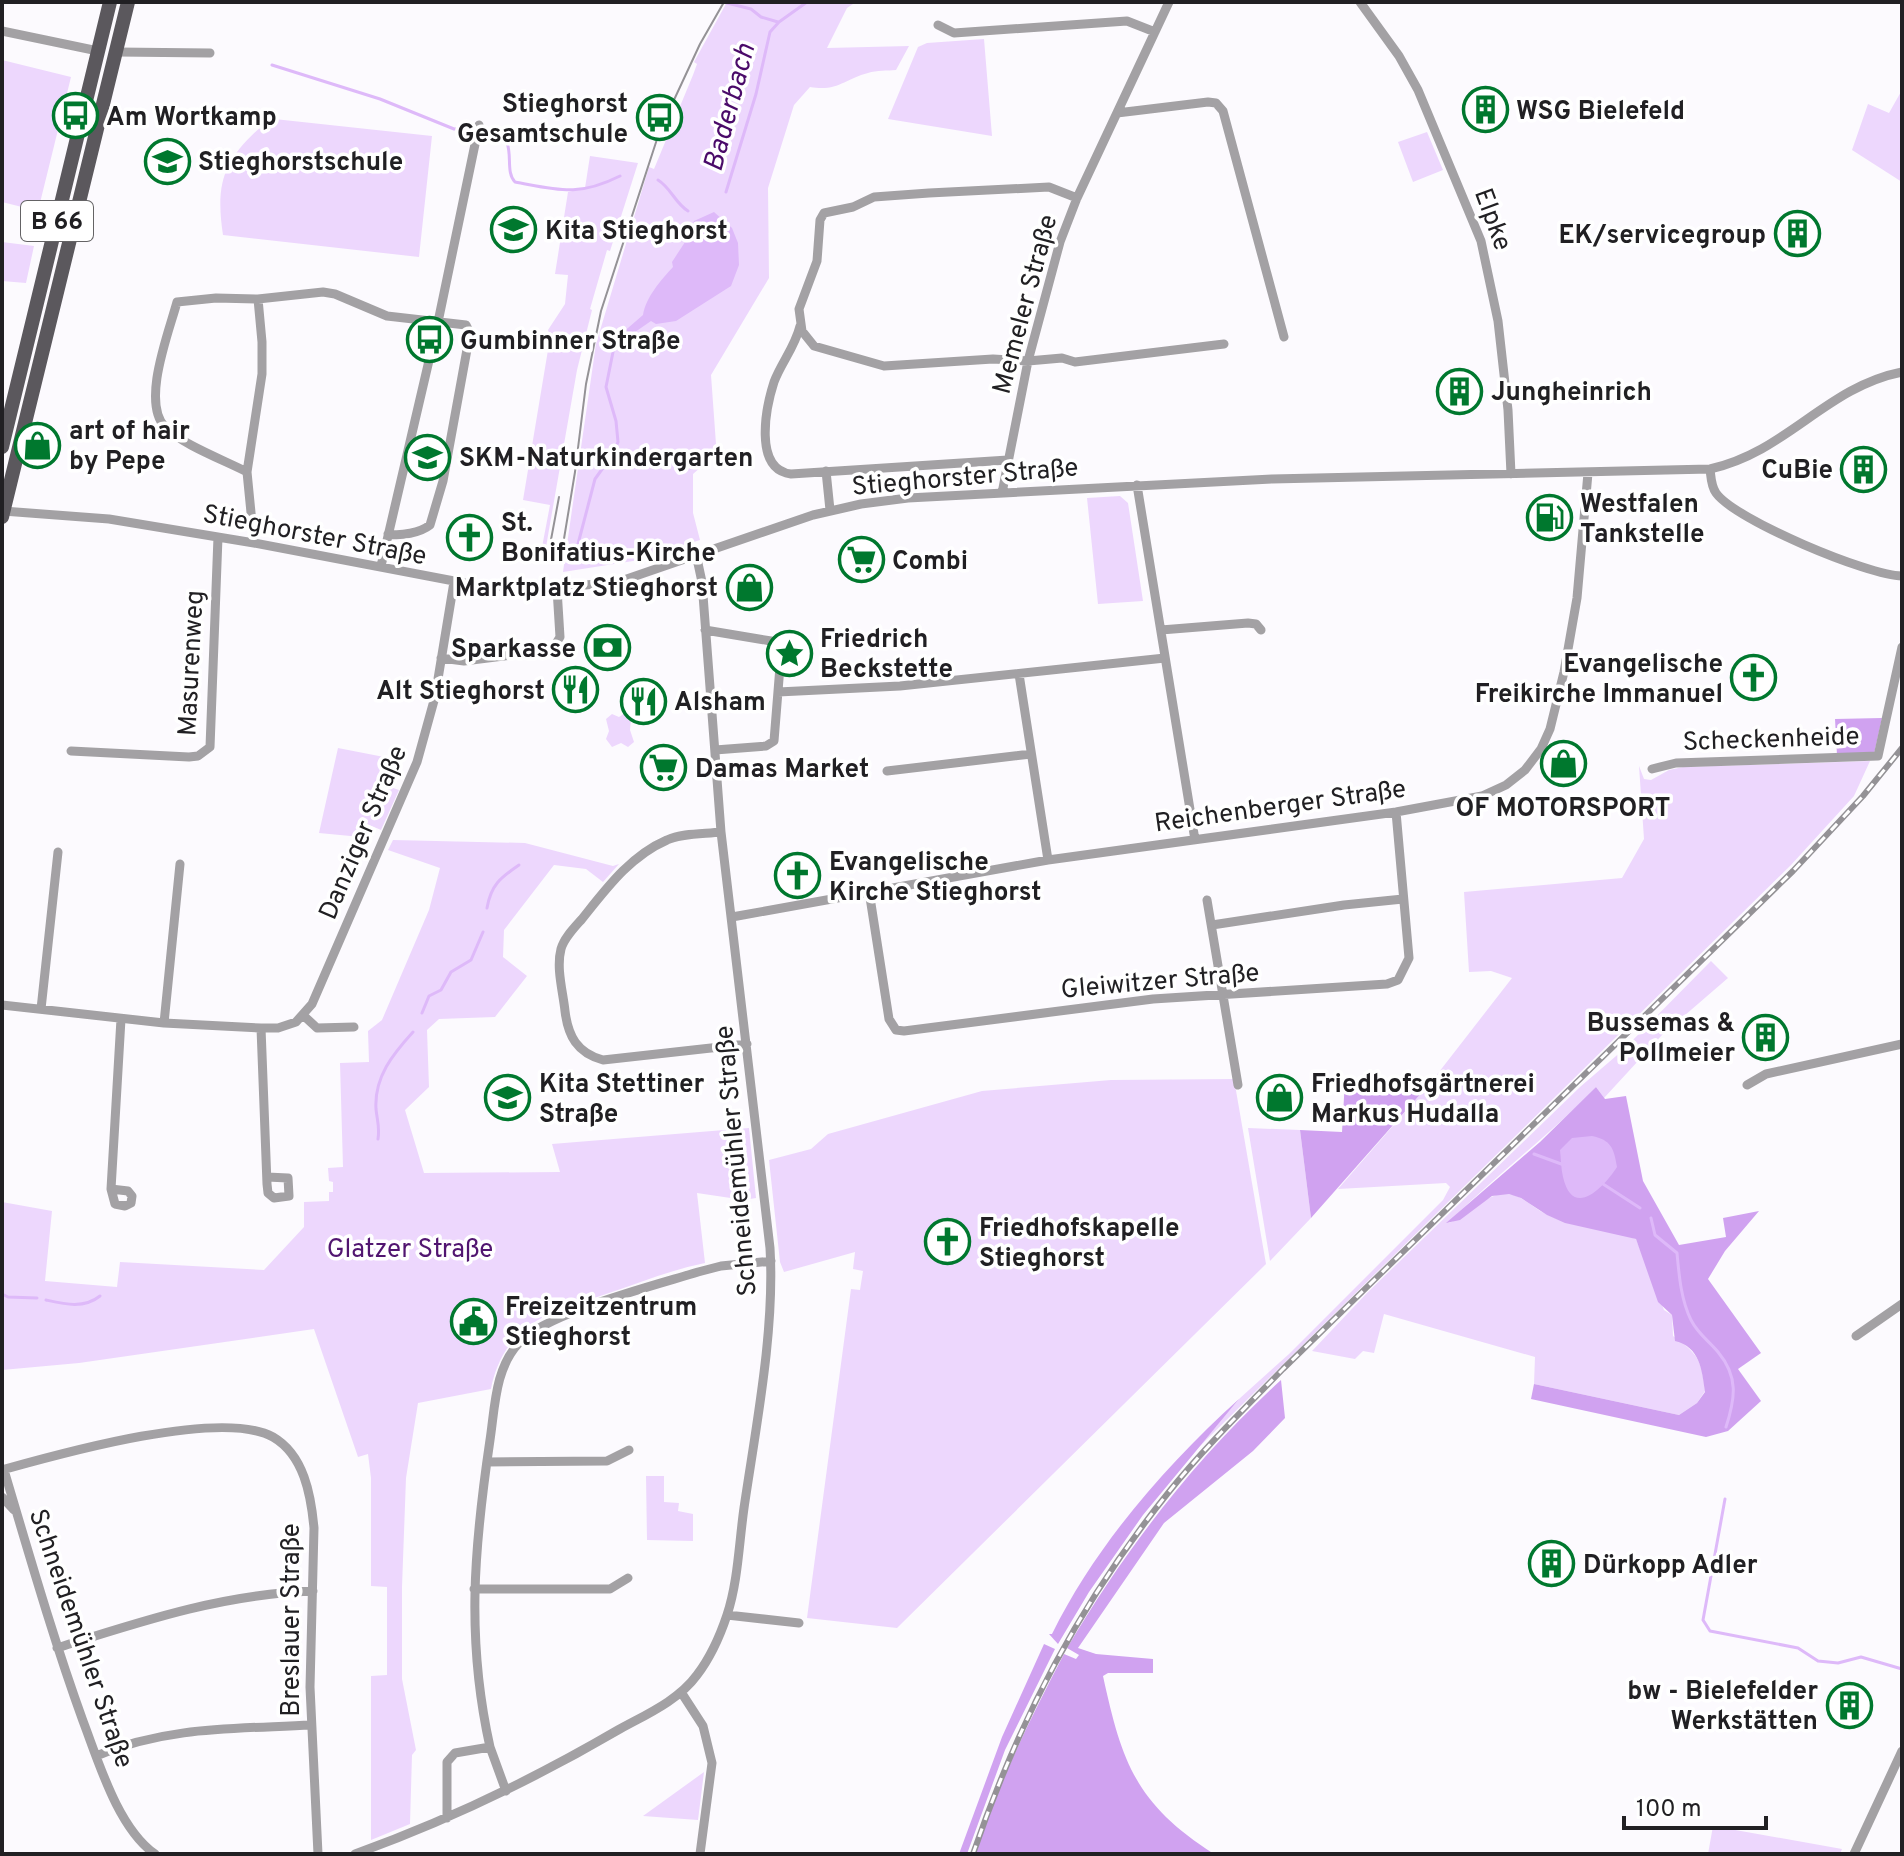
<svg xmlns="http://www.w3.org/2000/svg" width="1904" height="1856" font-family="Overpass,sans-serif">
	<style>
		.green { fill: #edd7fd }
		.forest { fill: #d0a2f0 }
		.water { fill: #deb9f9 }
		.lines { fill: none; stroke-linecap: round; stroke-linejoin: round }
		.stream { stroke: #deb9f9; stroke-width: 3 }
		.street { stroke: #a3a1a4; stroke-width: 9 }
		.primary { stroke: #5b585d; stroke-width: 14 }
		.tram { stroke: #949296; stroke-width: 2 }
		.rail-casing { stroke: #949296; stroke-width: 6 }
		.rail { stroke: #fff; stroke-width: 3; stroke-dasharray: 9; stroke-linecap: butt }
		.labels { text-anchor: middle; stroke-width: 7; stroke-linejoin: round; paint-order: stroke }
		.shield { fill: #fff; stroke: #646365; stroke-width: 2 }
		.shield-label { font-size: 24px; font-weight: bold; fill: #212023 }
		.poi-label { font-size: 26px; font-weight: bold; fill: #212023; stroke: #fff; text-anchor: start }
		.street-label { font-size: 26px; fill: #212023; stroke: #fff }
		.park-label { font-size: 26px; fill: #511570; stroke: #fff }
		.water-label { font-size: 28px; font-style: italic; fill: #4a0a69; stroke: #fff }
	</style>
	<rect width="100%" height="100%" fill="#fcfafe"/>
	<path class="green" d="M727,2H856L847,8L827,48L909,46L896,70C887,71 877,70 868,73C845,79 837,92 810,87L794,105L768,188L769,278L711,375L716,444L709,460L693,474V513L700,540L633,561L563,572L596,344L649,167L654,169L693,75L697,64L694,62Z
		M984,39L992,136L888,119L918,47L927,43Z
		M2,60L71,77L38,211L2,202Z
		M1902,90V182L1852,150L1868,104L1889,113Z
		M265,118L432,136L419,257L223,235C215,182 224,159 264,124Z
		M1427,132L1443,170L1413,182L1398,142Z
		M590,156L638,163L610,251L607,250L590,309L592,310L577,370L543,564L539,563L550,505L523,500L550,338L548,330L565,304L568,275L555,274L568,192L585,188Z
		M2,242L34,246L26,283L2,281Z
		M1120,496L1128,503L1143,601L1098,604L1087,498Z
		M625,713L631,718L630,730L634,742L628,747L621,743L612,747L606,739L609,731L606,719L612,714L619,717Z
		M338,748L384,757L376,782L399,790L381,830L367,824L361,837L319,833Z
		M1870,761L1854,796L1791,865L1199,1447L1239,1399L1289,1354L1443,1200L1450,1187L1446,1183L1338,1189L1432,1081L1512,978L1491,971L1469,972L1464,892L1622,878L1644,839L1639,766L1644,779L1651,780L1669,770L1683,767Z
		M393,840L525,843L613,866L619,864L603,882L586,869L554,865L504,930L503,957L527,976L495,1017L439,1019L427,1030L429,1087L405,1110L424,1173L560,1172L552,1144L749,1128L756,1198L744,1200L697,1193L705,1263C670,1270 637,1284 603,1295C576,1305 546,1311 524,1330C506,1344 495,1367 491,1389L418,1403L406,1478L402,1587V1679L416,1750L412,1755L410,1824L371,1840V1676L387,1675V1587L371,1586V1478L368,1454L358,1457L314,1329L79,1363L2,1370V1202L52,1211L45,1281L117,1287L120,1262L264,1270L304,1227V1202L329,1201V1192H333V1182L329,1181L328,1168L343,1167L340,1063L369,1062L368,1031L382,1020L429,910L440,868L388,850Z
		M1711,961L1728,978L1662,1035L1604,1098L1596,1087C1551,1134 1496,1175 1448,1223C1470,1217 1482,1196 1502,1194C1520,1192 1531,1207 1546,1214C1573,1228 1607,1228 1636,1239L1664,1310L1672,1315L1673,1336C1698,1354 1702,1360 1705,1391L1697,1403L1679,1415L1534,1384L1535,1357L1384,1314L1374,1353L1363,1351L1355,1359L1312,1351L1367,1293L1580,1087L1623,1050Z
		M1234,1079L1266,1264L897,1628L807,1618L851,1289L860,1290L863,1271L853,1269L855,1252L784,1272L780,1262L769,1160L811,1149L828,1134L982,1091L1111,1080Z
		M1248,1128L1300,1130L1311,1218L1270,1261Z
		M646,1476H664V1502L679,1503L678,1511L693,1514V1541L647,1540Z
		M704,1772L698,1820L643,1816Z
		M1713,1826L1842,1849L1840,1854H1708Z"/>
	<path class="forest" d="M1882,718L1874,754L1837,755L1835,719Z
		M1345,1080L1432,1081L1311,1218L1300,1130L1342,1132Z
		M1596,1087L1605,1099L1626,1096L1643,1181L1679,1245L1726,1237L1723,1218L1759,1211L1725,1251L1708,1279L1761,1353L1738,1369L1761,1401L1728,1431L1706,1437L1531,1399L1534,1384L1679,1415L1697,1403L1705,1392C1702,1370 1700,1347 1675,1341L1672,1315L1658,1302L1636,1239L1565,1223L1547,1215L1521,1198L1509,1194L1492,1196L1460,1220L1446,1223L1540,1142Z
		M1281,1380L1285,1418L1253,1451L1164,1523L1078,1648L1096,1654L1153,1659V1673H1108L1103,1676C1122,1763 1136,1804 1214,1854H975C998,1784 1030,1719 1064,1654L1076,1659L1079,1655L1067,1648C1127,1547 1194,1460 1281,1380Z
		M1239,1399L1143,1515L1089,1592L1058,1644L1049,1634H1052C1096,1545 1165,1466 1239,1399Z
		M1044,1644L1055,1649L1005,1750L967,1854H959L1002,1737Z"/>
	<path class="water" d="M714,212L732,228L738,243L739,265L731,286L676,321L656,324L651,321L625,339L621,334L643,315C646,297 661,280 673,267L672,262L687,239L694,221Z
		M1592,1136C1611,1140 1614,1148 1617,1167C1604,1187 1573,1220 1563,1177C1561,1169 1561,1159 1560,1150L1572,1138Z"/>
	<g class="lines">
		<path class="stream" d="M723,2L751,9L761,17L778,22
			M272,65L380,99L454,129L469,128
			M490,136L507,143C512,155 506,173 515,182C559,190 578,197 620,176
			M658,180C671,188 675,203 688,211
			M726,192L756,94L770,32L779,22L807,2
			M578,544L595,479L613,454L618,442L616,421L606,387L614,347L625,335
			M487,908C491,885 500,878 519,865
			M422,1013L429,996L441,990L451,972L471,960L483,932
			M378,1139C380,1127 377,1120 376,1109C374,1077 393,1054 413,1032
			M1534,1154L1564,1165
			M1603,1184L1640,1208
			M1651,1218L1655,1235L1677,1253C1679,1275 1681,1300 1691,1320C1698,1334 1709,1341 1718,1352C1739,1377 1735,1399 1726,1427
			M2,1294L8,1297L37,1298
			M46,1300C64,1304 84,1309 100,1296
			M1725,1499L1703,1620L1710,1631L1798,1648L1818,1661L1838,1663L1861,1657L1902,1669"/>
		<path class="street" d="M1360,2L1399,56L1418,90L1481,241L1498,321L1508,410L1511,474
			M938,25L954,33L1127,21L1155,32
			M2,31L98,51
			M117,52L210,53
			M1117,113L1208,102L1216,103L1223,111L1284,337
			M1077,198L1049,187L929,193L874,197L853,207L824,213L820,220L817,261L799,309L802,331L814,346L884,366L993,359L1028,361L1062,358L1075,362L1224,344
			M800,326C795,347 781,363 774,382C766,407 753,469 791,474L1008,460
			M1710,469C1711,477 1711,486 1716,493C1735,520 1869,576 1902,576
			M826,471L830,510
			M247,472C226,461 181,444 165,427C141,402 169,332 177,302L216,298L258,299L323,292L335,294L387,316L466,325L470,333L443,481L430,525C420,533 401,536 388,534
			M1137,485L1195,840
			M1002,493L1028,361L1060,242L1077,198L1169,2
			M3,511L109,519L254,543L475,585L542,589L618,582L813,515L861,504L908,498L1272,479L1710,469C1787,452 1826,387 1902,372
			M254,543L247,472L262,374V342L258,299
			M381,566L438,322L479,125
			M705,630L771,641L776,644L781,654L774,741L766,746L715,750
			M1161,630L1248,623L1256,624L1261,630
			M441,658L464,661L552,650L560,637L557,589
			M1019,674L1048,860
			M778,692L900,686L1165,658
			M71,751L189,757L198,756L210,747L218,537
			M1652,769L1676,763L1878,756L1902,647
			M887,771L1031,754
			M721,832C704,834 682,833 667,840C630,856 606,889 582,919C574,928 564,938 561,949C556,968 563,992 565,1011C568,1036 577,1053 603,1060L747,1044
			M869,891L889,1019L896,1030L904,1031L1153,999L1387,984L1398,980L1409,958L1396,812
			M1207,900L1238,1085
			M732,917L1048,860L1396,812L1482,796L1506,785L1525,770L1541,749L1550,729L1564,672L1577,598L1588,473
			M1212,925L1344,905L1403,899
			M2,1005L164,1023L261,1028H278L296,1022L312,1004L417,762L435,697L454,582
			M41,1009L58,852
			M304,1016L317,1028L354,1027
			M164,1023L180,864
			M261,1028L267,1184L268,1193L274,1198L289,1196L288,1178L267,1177
			M1747,1085L1766,1074L1902,1044
			M111,1189L128,1191L132,1196L131,1203L125,1206L115,1204L111,1189L121,1019
			M1856,1336L1902,1304
			M487,1462L607,1461L629,1450
			M2,1470C59,1454 221,1408 273,1437C304,1455 311,1495 314,1528L310,1687L318,1854
			M4,1470C29,1554 53,1638 83,1721C99,1763 118,1828 155,1854
			M2,1497L14,1510
			M474,1589H610L628,1578
			M727,1615L799,1623
			M57,1648C142,1621 223,1594 313,1591
			M681,1692L703,1726L712,1763L700,1854
			M490,1747C466,1639 474,1548 490,1440C495,1407 495,1368 519,1343C546,1313 656,1285 698,1272L721,1266L771,1261
			M96,1756C167,1726 236,1729 311,1725
			M447,1818V1762L455,1753L490,1747L506,1791
			M355,1854C447,1821 534,1779 618,1730C645,1715 678,1701 697,1675C710,1658 720,1636 727,1615C738,1582 739,1543 744,1508C756,1426 775,1330 770,1248L721,832L702,582L696,554
			M1854,1854L1902,1751"/>
		<path class="primary" d="M2,447L110,2
			M2,517L128,2"/>
		<path class="tram" d="M547,561L559,497
			M560,563L575,472L586,384L601,311L660,130L700,44L724,2"/>
		<defs>
			<path id="rail" d="M973,1854C1019,1720 1079,1604 1168,1493C1203,1449 1244,1409 1283,1369L1793,871L1863,796L1902,748"/>
		</defs>
		<use href="#rail" class="rail-casing"/>
		<use href="#rail" class="rail"/>
	</g>
	<defs>
		<symbol id="building-ring" viewBox="-11 -11 22 22"><circle r="9.5" fill="#fff" stroke="#00782e" stroke-width="1.5"/><path d="M-4-6H4V6H1V3H-1V6H-4ZM-2.5-4.3h1.7v1.8h-1.7ZM.8-4.3h1.7v1.8H.8ZM-2.5-1h1.7V.8h-1.7ZM.8-1h1.7V.8H.8Z" fill="#00782e"/></symbol>
		<symbol id="bus-ring" viewBox="-11 -11 22 22"><circle r="9.5" fill="#fff" stroke="#00782e" stroke-width="1.5"/><path d="M-5-6H5V4H4V6H2V4H-2V6H-4V4H-5ZM-3.5-4V0h7V-4ZM-3.5 1.2v1.5H-2V1.2ZM2 1.2v1.5H3.5V1.2Z" fill="#00782e"/></symbol>
		<symbol id="school-ring" viewBox="-11 -11 22 22"><circle r="9.5" fill="#fff" stroke="#00782e" stroke-width="1.5"/><path d="M0-5L7-2L0 1L-7-2ZM-4 1L0 2.5L4 1V4Q0 6-4 4Z" fill="#00782e"/></symbol>
		<symbol id="shop-ring" viewBox="-11 -11 22 22"><circle r="9.5" fill="#fff" stroke="#00782e" stroke-width="1.5"/><path d="M-5-2.5h2.3a2.7 3.5 0 0 1 5.4 0H5L5.5 6h-11ZM-1.5-2.5h3a1.5 2.3 0 0 0-3 0Z" fill="#00782e"/></symbol>
		<symbol id="fuel-ring" viewBox="-11 -11 22 22"><circle r="9.5" fill="#fff" stroke="#00782e" stroke-width="1.5"/><path d="M-5.5-6h7V0h2V4h1.3V-2.5L3-4.5l.8-.8L6-3V5H2.5V1h-1V6h-7ZM-4.2-4.7v3.2H.2V-4.7Z" fill="#00782e"/></symbol>
		<symbol id="church-ring" viewBox="-11 -11 22 22"><circle r="9.5" fill="#fff" stroke="#00782e" stroke-width="1.5"/><path d="M-1.2-6h2.4v3.5h3.3v2.4h-3.3V6h-2.4V-.1h-3.3v-2.4h3.3Z" fill="#00782e"/></symbol>
		<symbol id="supermarket-ring" viewBox="-11 -11 22 22"><circle r="9.5" fill="#fff" stroke="#00782e" stroke-width="1.5"/><path d="M-6-5.5h2.5l.6 2H6L4.5 2H-2.5L-4.4-4H-6ZM-1.5 3.2a1.3 1.3 0 1 0 .1 0ZM3 3.2a1.3 1.3 0 1 0 .1 0Z" fill="#00782e"/></symbol>
		<symbol id="bank-ring" viewBox="-11 -11 22 22"><circle r="9.5" fill="#fff" stroke="#00782e" stroke-width="1.5"/><path d="M-6-4H6V4H-6ZM0-2.3a2.3 2.3 0 1 0 0 4.6a2.3 2.3 0 1 0 0-4.6Z" fill="#00782e"/></symbol>
		<symbol id="sight-ring" viewBox="-11 -11 22 22"><circle r="9.5" fill="#fff" stroke="#00782e" stroke-width="1.5"/><path d="M0-6L1.8-2.2L6-1.7L2.9 1.2L3.7 5.4L0 3.3L-3.7 5.4L-2.9 1.2L-6-1.7L-1.8-2.2Z" fill="#00782e"/></symbol>
		<symbol id="restaurant-ring" viewBox="-11 -11 22 22"><circle r="9.5" fill="#fff" stroke="#00782e" stroke-width="1.5"/><path d="M-5-6h1v4h1v-4h1v4h1v-4h1v5L-1.5 .5V6h-2V.5L-5-1ZM5-6V6H3V1.5H1.5Q1.5-4 5-6Z" fill="#00782e"/></symbol>
		<symbol id="civic-ring" viewBox="-11 -11 22 22"><circle r="9.5" fill="#fff" stroke="#00782e" stroke-width="1.5"/><path d="M-.6-6.5H3V-4.5H.6V-3L4-1V1h2V6H-6V1h2V-1L-.6-3ZM-1.2 2.5V6h2.4V2.5Z" fill="#00782e"/></symbol>
	</defs>
	<g fill-rule="evenodd">
		<use href="#building-ring" x="1460" y="84" width="51" height="51"/>
		<use href="#bus-ring" x="50" y="90" width="51" height="51"/>
		<use href="#bus-ring" x="634" y="92" width="51" height="51"/>
		<use href="#school-ring" x="142" y="136" width="51" height="51"/>
		<use href="#school-ring" x="488" y="204" width="51" height="51"/>
		<use href="#building-ring" x="1772" y="208" width="51" height="51"/>
		<use href="#bus-ring" x="404" y="314" width="51" height="51"/>
		<use href="#building-ring" x="1434" y="366" width="51" height="51"/>
		<use href="#shop-ring" x="12" y="420" width="51" height="51"/>
		<use href="#school-ring" x="402" y="432" width="51" height="51"/>
		<use href="#building-ring" x="1838" y="444" width="51" height="51"/>
		<use href="#fuel-ring" x="1524" y="492" width="51" height="51"/>
		<use href="#church-ring" x="444" y="512" width="51" height="51"/>
		<use href="#supermarket-ring" x="836" y="534" width="51" height="51"/>
		<use href="#shop-ring" x="724" y="562" width="51" height="51"/>
		<use href="#bank-ring" x="582" y="622" width="51" height="51"/>
		<use href="#sight-ring" x="764" y="628" width="51" height="51"/>
		<use href="#church-ring" x="1728" y="652" width="51" height="51"/>
		<use href="#restaurant-ring" x="550" y="664" width="51" height="51"/>
		<use href="#restaurant-ring" x="618" y="676" width="51" height="51"/>
		<use href="#shop-ring" x="1538" y="738" width="51" height="51"/>
		<use href="#supermarket-ring" x="638" y="742" width="51" height="51"/>
		<use href="#church-ring" x="772" y="850" width="51" height="51"/>
		<use href="#building-ring" x="1740" y="1012" width="51" height="51"/>
		<use href="#school-ring" x="482" y="1072" width="51" height="51"/>
		<use href="#shop-ring" x="1254" y="1072" width="51" height="51"/>
		<use href="#church-ring" x="922" y="1216" width="51" height="51"/>
		<use href="#civic-ring" x="448" y="1296" width="51" height="51"/>
		<use href="#building-ring" x="1526" y="1538" width="51" height="51"/>
		<use href="#building-ring" x="1824" y="1680" width="51" height="51"/>
	</g>
	<g class="labels">
		<rect class="shield" x="21" y="201" width="72" height="40" rx="6"/>
		<g class="shield-label">
			<text x="57" y="229">B 66</text>
		</g>
		<g class="poi-label">
			<text x="628" y="112" text-anchor="end">Stieghorst<tspan x="628" dy="30">Gesamtschule</tspan></text>
			<text x="1516" y="119">WSG Bielefeld</text>
			<text x="106" y="125">Am Wortkamp</text>
			<text x="198" y="170">Stieghorstschule</text>
			<text x="545" y="239">Kita Stieghorst</text>
			<text x="1766" y="243" text-anchor="end">EK/servicegroup</text>
			<text x="460" y="349">Gumbinner Straße</text>
			<text x="1491" y="400">Jungheinrich</text>
			<text x="69" y="439">art of hair<tspan x="69" dy="30">by Pepe</tspan></text>
			<text x="459" y="466">SKM-Naturkindergarten</text>
			<text x="1833" y="478" text-anchor="end">CuBie</text>
			<text x="1580" y="512">Westfalen<tspan x="1580" dy="30">Tankstelle</tspan></text>
			<text x="501" y="531">St.<tspan x="501" dy="30">Bonifatius-Kirche</tspan></text>
			<text x="892" y="569">Combi</text>
			<text x="718" y="596" text-anchor="end">Marktplatz Stieghorst</text>
			<text x="820" y="647">Friedrich<tspan x="820" dy="30">Beckstette</tspan></text>
			<text x="576" y="657" text-anchor="end">Sparkasse</text>
			<text x="1723" y="672" text-anchor="end">Evangelische<tspan x="1723" dy="30">Freikirche Immanuel</tspan></text>
			<text x="545" y="699" text-anchor="end">Alt Stieghorst</text>
			<text x="674" y="710">Alsham</text>
			<text x="695" y="777">Damas Market</text>
			<text x="1563" y="816" text-anchor="middle">OF MOTORSPORT</text>
			<text x="829" y="870">Evangelische<tspan x="829" dy="30">Kirche Stieghorst</tspan></text>
			<text x="1735" y="1031" text-anchor="end">Bussemas &amp;<tspan x="1735" dy="30">Pollmeier</tspan></text>
			<text x="539" y="1092">Kita Stettiner<tspan x="539" dy="30">Straße</tspan></text>
			<text x="1311" y="1092">Friedhofsgärtnerei<tspan x="1311" dy="30">Markus Hudalla</tspan></text>
			<text x="979" y="1236">Friedhofskapelle<tspan x="979" dy="30">Stieghorst</tspan></text>
			<text x="505" y="1315">Freizeitzentrum<tspan x="505" dy="30">Stieghorst</tspan></text>
			<text x="1583" y="1573">Dürkopp Adler</text>
			<text x="1818" y="1699" text-anchor="end">bw - Bielefelder<tspan x="1818" dy="30">Werkstätten</tspan></text>
		</g>
		<g class="street-label">
			<text transform="translate(1494 219) rotate(70)" y="9">Elpke</text>
			<text transform="translate(1024 304) rotate(-75)" y="9">Memeler Straße</text>
			<text transform="translate(965 476) rotate(-5)" y="9">Stieghorster Straße</text>
			<text transform="translate(315 534) rotate(11)" y="9">Stieghorster Straße</text>
			<text transform="translate(190 663) rotate(-87)" y="9">Masurenweg</text>
			<text transform="translate(1771 738) rotate(-2)" y="9">Scheckenheide</text>
			<text transform="translate(1280 805) rotate(-8)" y="9">Reichenberger Straße</text>
			<text transform="translate(362 832) rotate(-67)" y="9">Danziger Straße</text>
			<text transform="translate(1160 980) rotate(-5)" y="9">Gleiwitzer Straße</text>
			<text transform="translate(735 1161) rotate(-95)" y="9">Schneidemühler Straße</text>
			<text transform="translate(290 1620) rotate(-90)" y="9">Breslauer Straße</text>
			<text transform="translate(82 1638) rotate(71)" y="9">Schneidemühler Straße</text>
		</g>
		<g class="park-label">
			<text x="410" y="1257">Glatzer Straße</text>
		</g>
		<g class="water-label">
			<text transform="translate(728 107) rotate(-75)" y="10">Baderbach</text>
		</g>
	</g>
	<rect width="1904" height="1856" fill="none" stroke="#212023" stroke-width="8"/>
	<path d="M1624 1816v12h142v-12" fill="none" stroke="#212023" stroke-width="4"/>
	<text x="1636" y="1816" font-size="24" fill="#212023" stroke="#ffffff" stroke-width="6" paint-order="stroke">100 m</text>
</svg>
